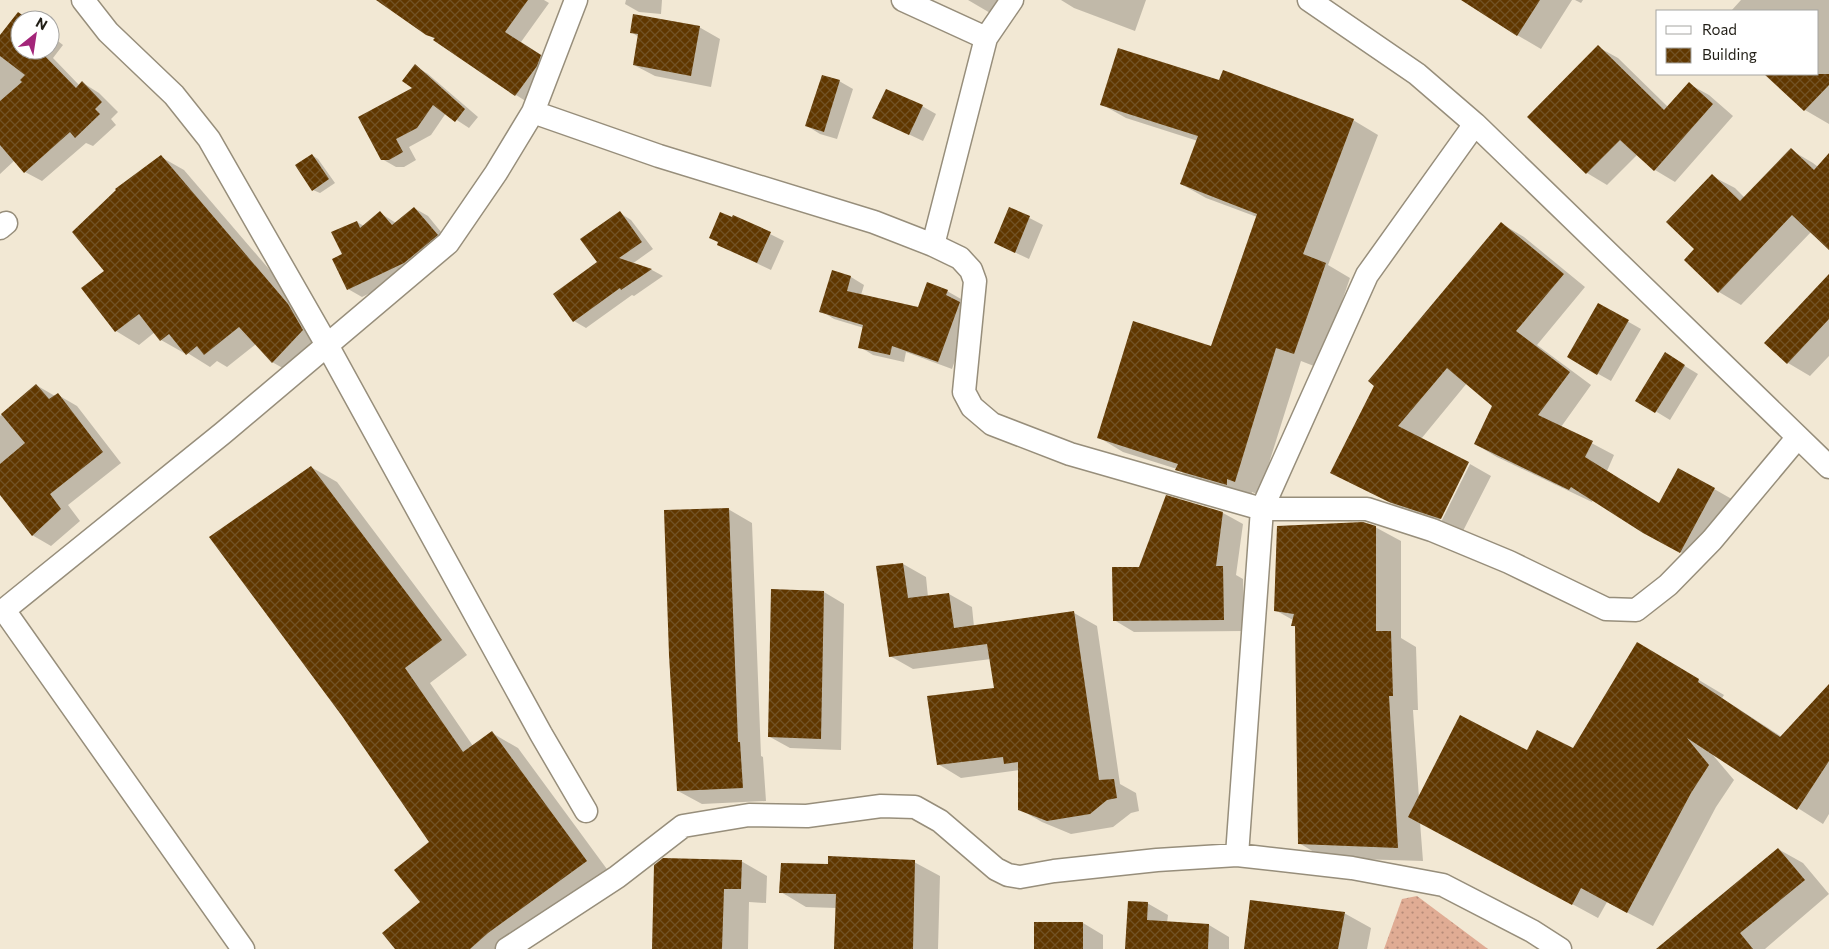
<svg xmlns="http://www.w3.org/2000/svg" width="1829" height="949" font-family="Commissioner,sans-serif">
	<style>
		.grass { fill: url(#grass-dots) }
		.shadow { fill: #0003 }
		.building { fill: url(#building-cross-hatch) }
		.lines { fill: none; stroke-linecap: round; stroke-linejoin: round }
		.street-casing { stroke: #978e7b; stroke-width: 25 }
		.street { stroke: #fff; stroke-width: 22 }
	</style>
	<defs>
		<pattern id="grass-dots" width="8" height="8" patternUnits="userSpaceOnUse" patternTransform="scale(1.25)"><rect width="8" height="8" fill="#e0ac94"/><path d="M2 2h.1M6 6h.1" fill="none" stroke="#b58b78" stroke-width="1.8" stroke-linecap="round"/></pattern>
		<pattern id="building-cross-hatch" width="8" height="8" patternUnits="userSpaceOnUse" patternTransform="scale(1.25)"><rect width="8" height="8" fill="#603700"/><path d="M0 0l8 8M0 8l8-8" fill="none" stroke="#725225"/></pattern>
	</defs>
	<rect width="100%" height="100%" fill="#f2e8d4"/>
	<path class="grass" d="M1417,896L1488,949H1384L1402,899Z"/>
	<path class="shadow" d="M378,0H544L549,3L521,42L557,65L532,105L516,95Z
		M626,0H662L661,14L639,12L625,4Z
		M968,0H1006L997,17Z
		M1061,0H1146L1135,31L1074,8Z
		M1480,0H1572L1541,49L1517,35Z
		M1575,0H1583L1581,3Z
		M1741,0H1829V124L1805,110L1766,74H1818V11H1731Z
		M19,13L30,20H20V50H50V35L63,45L53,58L80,86L83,83L99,93L118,112L111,119L116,125L93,146L86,143L42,181L25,172L15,160L0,174V37Z
		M699,27L720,39L711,87L655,76L634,65L639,37L631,32Z
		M1598,47L1618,58L1668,107L1689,84L1709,95L1733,116L1675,182L1655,170L1637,155L1607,185L1587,173L1529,117Z
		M415,66L428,74L478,117L469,128L446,113L431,135L409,147L416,160L404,167H396L382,159L414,88Z
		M839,81L853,89L837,139L820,134L807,126Z
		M1101,104L1353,120L1378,135L1328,265L1350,278L1319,368L1301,361L1259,495L1252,492L1251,498L1201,484L1177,469L1123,452L1098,437L1212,348L1257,217L1206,198L1181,184L1198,141L1126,118Z
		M922,106L936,114L923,141L874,118Z
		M1791,150L1813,163L1818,167L1829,155V249L1811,232L1741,305L1719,292L1696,249L1712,176L1735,188L1745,198Z
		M312,155L318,159L335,183L320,193L313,190Z
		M161,157L184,170L311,318L325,343L295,375L272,362L256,344L227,367L217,361L210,367L186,352L184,353L161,340L155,332L139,345L116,331L82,288L105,271Z
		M414,208L428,216L450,243L418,270L362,297L348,289L343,255L357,222L364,226L380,213L396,223Z
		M1010,208L1043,225L1029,259L995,243Z
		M620,213L631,220L653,249L632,264L652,270L663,276L634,296L632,295L586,328L574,321Z
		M734,216L784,241L771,270L719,245Z
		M1502,224L1524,237L1585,287L1537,345L1591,385L1561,427L1614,455L1607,471L1660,504L1679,469L1737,502L1703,564L1667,545L1593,499L1592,502L1497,457L1475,444L1494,406L1467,383L1421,439L1468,462L1438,523L1412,514L1332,472Z
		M833,272L851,277L864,285L861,295L919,308L947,291L961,299L960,302L973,309L952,369L906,352L904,362L873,355L860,347L864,328L834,319L821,311Z
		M1829,276V356L1810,376L1788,363Z
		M1599,305L1641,329L1611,381L1568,357Z
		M1665,354L1698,374L1670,420L1637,400Z
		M36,385L55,396L58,395L77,406L121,463L68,505L80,521L51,546L32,535L0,493V416Z
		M1470,464L1491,476L1463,531L1440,524Z
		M311,467L337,482L467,655L430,683L473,746L492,733L518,748L612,876L512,949H396L422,902L430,842Z
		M728,509L752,523L761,756L763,757L766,801L702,804L678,791Z
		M1223,513L1243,524L1236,575L1243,579L1244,631L1134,632L1114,620L1140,568Z
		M1375,527L1401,541V638L1416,647L1418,710H1413L1419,798L1527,751L1574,750L1662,658L1724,695L1722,698L1782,737L1829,695V814L1823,824L1712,754L1734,780L1716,807L1653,926L1607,902L1598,918L1420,822L1423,861L1324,858L1299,843L1296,627L1292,625L1293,620L1275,610Z
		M903,564L926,577L928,597L949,594L972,607L974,627L1074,613L1097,626L1120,784L1136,793L1139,811L1131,813L1113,827L1071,834L1042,822L1019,809L1020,770L961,778L938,764L995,689L991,659L913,669L890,656Z
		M773,591L824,592L844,604L841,750L790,748L770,737Z
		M1778,849L1803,863L1829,894L1765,949H1660Z
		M741,861L767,876L766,903L749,902L748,949H653Z
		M914,862L940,876L938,949H836V908L806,907L781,892Z
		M1147,903L1168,915L1167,923L1209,925L1229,937V949H1127Z
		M1344,913L1371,928L1367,949H1245Z
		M1083,923L1103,935V949H1035Z"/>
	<path class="building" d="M376,0H528L505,32L541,55L537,66L515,96L433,40L435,38L426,35Z
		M1461,0H1540L1517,36Z
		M18,12L29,20H20V50H39L76,88L82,81L102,102L95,109L100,114L75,138L70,132L24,173L0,145V101L22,82L20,80L25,75L0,56V35Z
		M633,14L700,26L691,76L633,65L638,34L630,33Z
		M1598,45L1664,110L1689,82L1713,104L1654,171L1620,140L1586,174L1527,117Z
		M1118,48L1219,80L1223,70L1354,119L1303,254L1326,263L1294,354L1276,348L1235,482L1227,479V485L1175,470L1178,464L1097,438L1133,321L1211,346L1257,214L1180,184L1198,136L1100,105Z
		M415,64L465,109L455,122L433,105L417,128L396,139L403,152L389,160H381L358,117L412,88L402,81Z
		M1764,74H1829V85L1804,111Z
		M822,75L840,80L824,132L805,126Z
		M886,89L923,105L909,135L872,118Z
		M1791,148L1814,170L1829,153V250L1792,215L1718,293L1684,260L1694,249L1666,222L1712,174L1740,201Z
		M312,154L329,179L312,191L295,165Z
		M161,155L288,304L303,330L272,363L239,327L204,355L197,346L186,355L169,334L160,341L139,314L115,332L81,288L104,271L72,232L116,190L115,189Z
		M414,207L438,235L404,263L347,290L332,259L342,254L331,232L357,221L360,228L380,211L392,225Z
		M1009,207L1030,216L1015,253L994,243Z
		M620,211L642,242L619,258L652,269L621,290L620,288L573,322L553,294L597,262L580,239Z
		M720,212L732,217L733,215L771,232L757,263L717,245L718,242L709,238Z
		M1501,222L1564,274L1516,331L1570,372L1538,415L1593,441L1585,457L1659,503L1678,468L1715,488L1680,553L1643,533L1571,487L1569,490L1474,444L1492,406L1447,368L1398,426L1469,462L1441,519L1389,502L1330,473L1374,386L1368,381Z
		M832,270L851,276L847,291L918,307L927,282L948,290L946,295L960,302L938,362L892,346L890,355L858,348L863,325L819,312Z
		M1829,274V319L1787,364L1764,343Z
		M1598,303L1629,320L1597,375L1567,357Z
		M1665,352L1685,365L1655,413L1635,401Z
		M36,384L49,399L58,393L103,452L50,494L61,509L32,536L0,495V464L25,443L1,414Z
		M311,466L442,640L405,668L463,752L492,731L587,861L488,933L470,949H395L382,933L420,902L394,870L429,842L342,716L209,537Z
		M1166,495L1223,512L1216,566H1223L1224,620L1113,621L1112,567H1139Z
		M729,508L738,742H740L743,788L677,791L669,655L664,510Z
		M1363,522L1376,526V631H1391L1393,696H1389L1398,848L1298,844L1295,626H1291L1294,614L1274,611L1277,526Z
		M903,563L908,598L949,593L954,628L1074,611L1099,780L1114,779L1117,798L1107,800L1090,814L1047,821L1018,810V762L1004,764L1003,757L937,765L927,696L994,688L987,644L889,657L876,566Z
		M771,589L824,591L821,739L768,737Z
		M1637,642L1699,679L1698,682L1780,737L1829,684V761L1797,810L1687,738L1709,765L1691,793L1627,913L1581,888L1572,905L1408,817L1460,715L1527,750L1537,730L1573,748Z
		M1778,848L1805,880L1740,933L1753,949H1656Z
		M828,856L915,860L913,949H834L836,894L779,893L781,863L828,864Z
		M663,858L742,860L741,889H724L722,949H652L654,865Z
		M1250,900L1345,912L1338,949H1244Z
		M1128,901L1148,902L1147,920L1209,924L1208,949H1125Z
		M1034,922H1083V949H1034Z"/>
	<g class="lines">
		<defs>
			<path id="street" d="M83,0L108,32L174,95L209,139L327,345L541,734L586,811
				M903,0L986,38L933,245
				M1309,0L1417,74L1475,124L1829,467
				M986,38L1012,0
				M533,112L659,156L874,222L933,245L960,258L971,270L975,281L964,392L972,407L992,424L1070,454L1262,509H1367L1432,530L1509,562L1606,609L1636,610L1668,585L1712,540L1798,437
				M0,228L6,223
				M1237,855L1262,509L1367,275L1475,124
				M243,949L4,610L223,433L448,243L496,173L533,112L576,0
				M507,949L617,877L683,826L749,815L807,816L881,806L915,807L940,821L996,869L1008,875L1020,877L1054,871L1157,860L1237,855L1352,868L1443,885L1532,931L1560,949"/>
		</defs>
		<use href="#street" class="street-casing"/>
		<use href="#street" class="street"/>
	</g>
	<rect x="1656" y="10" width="162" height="65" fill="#ffffff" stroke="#a6a5a2"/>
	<rect x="1666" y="26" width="25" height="8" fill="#ffffff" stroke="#a6a5a2"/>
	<text x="1702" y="35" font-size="15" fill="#211e16">Road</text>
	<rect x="1666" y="48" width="25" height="15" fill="url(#building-cross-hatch)" stroke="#a6a5a2"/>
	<text x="1702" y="60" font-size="15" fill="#211e16">Building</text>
	<g transform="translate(35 35) rotate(30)"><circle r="24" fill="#ffffff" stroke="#a6a5a2"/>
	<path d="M0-4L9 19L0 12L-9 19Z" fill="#a32579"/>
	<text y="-8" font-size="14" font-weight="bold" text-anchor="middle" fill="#211e16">N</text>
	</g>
</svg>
